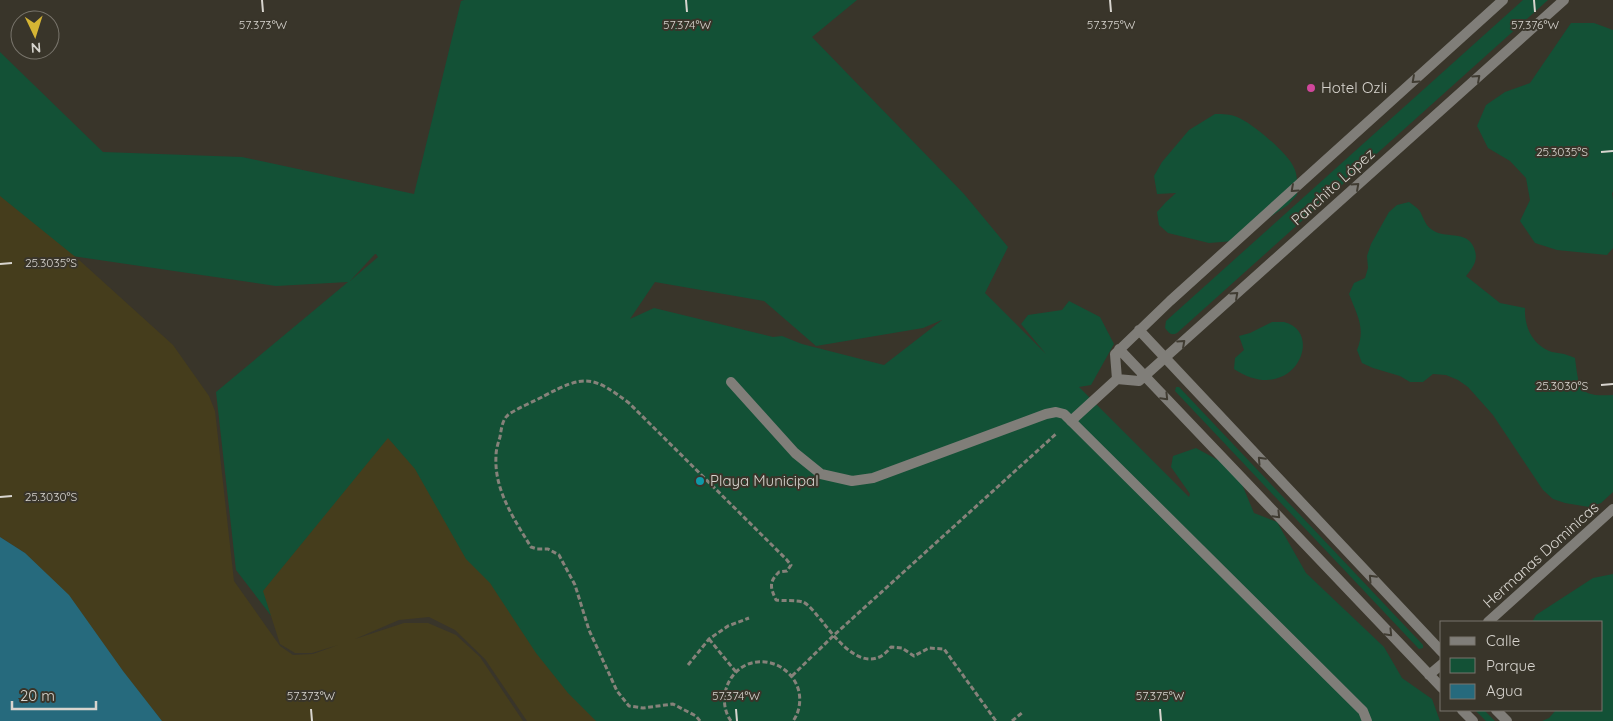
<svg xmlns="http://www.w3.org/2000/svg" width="1613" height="721" font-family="Quicksand,sans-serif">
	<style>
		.green { fill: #135136; fill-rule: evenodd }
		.sand { fill: #453d1c }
		.water { fill: #266a7d }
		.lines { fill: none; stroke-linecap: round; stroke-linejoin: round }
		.path { stroke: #86827a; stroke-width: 3; stroke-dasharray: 5 2.5; stroke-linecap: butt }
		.service { stroke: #807e79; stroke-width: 10 }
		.minor { stroke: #807e79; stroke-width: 10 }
		.oneway { stroke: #403c32 }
		.ticks { fill: none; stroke: #d8d5cf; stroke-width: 2 }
		.hotel-dot { fill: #d1479c; stroke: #39352a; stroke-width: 2 }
		.culture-dot { fill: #0f9aa8; stroke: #39352a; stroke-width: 2 }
		.labels { text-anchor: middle; stroke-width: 4; stroke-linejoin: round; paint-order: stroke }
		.poi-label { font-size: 15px; fill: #d8d5cf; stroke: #39352a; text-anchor: start }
		.street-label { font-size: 15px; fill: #d8d5cf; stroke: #39352a }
		.ticks-label { font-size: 12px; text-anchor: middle; fill: #d8d5cf; stroke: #39352a; stroke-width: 4; stroke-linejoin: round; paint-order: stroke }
	</style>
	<rect width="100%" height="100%" fill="#39352a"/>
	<path class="green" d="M464,0H857L812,37L964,194L1008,247L985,293L1046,354L1021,324L1028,315L1062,310L1069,301L1100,317L1114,344L1091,385L1079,387L1189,497L1190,494L1171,467L1173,456L1196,448L1236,470L1254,513L1277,522L1306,573L1384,647L1402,678L1432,699L1440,721H538L507,673L431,603L282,630L236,570L216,392L348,282L276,286L72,256L0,199V52L103,152L242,157L414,194L461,1ZM376,254L378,257L350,281L375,254ZM655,282L764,301L816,346L923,328L942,320L884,365L802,344L782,336L773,337L654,308L630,319Z
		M1523,0H1548L1177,333C1171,336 1169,333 1165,328L1166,321Z
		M1571,23H1594L1613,30V192L1612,193L1613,199V248L1607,255L1557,250L1535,243L1520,221L1530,200L1526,178L1510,161L1488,148L1477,126L1486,105L1505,92L1530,83Z
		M1215,114C1223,114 1230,114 1237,117C1251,122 1289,154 1294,168C1298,175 1297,186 1297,195L1288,205L1234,241L1209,243L1168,233L1159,225L1157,212L1166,202L1176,193L1157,194L1154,176L1162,162L1189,130Z
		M1409,202C1412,204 1416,207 1419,210C1423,215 1424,224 1431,229C1444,240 1467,229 1474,248C1479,260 1473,267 1466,276L1500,303L1525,308C1524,327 1533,346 1552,352C1556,353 1560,353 1564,354C1568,355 1572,357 1575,358C1579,390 1579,397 1613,395V492L1601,503L1589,507L1565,503L1553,499L1543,490L1493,415L1468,387L1458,380L1446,375L1433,374L1423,382H1410L1400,376L1373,368L1362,363L1357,350C1366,328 1357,315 1349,294L1354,283L1365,278L1368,268L1367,256L1371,244L1389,212L1397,205Z
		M1272,322C1276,322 1281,322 1284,322C1326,332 1293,408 1234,369L1235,358L1244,350L1239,336L1250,333Z
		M1176,387H1179L1423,645V648L1419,649L1175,391Z
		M1613,574V721H1542L1549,718L1556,710H1602V622H1532L1536,615L1593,578Z
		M1475,710H1484L1495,721H1486Z"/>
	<path class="sand" d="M0,196L78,259L173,345L209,396L215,411L234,581L280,646L293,655L313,654L338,645L312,653H295L280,644L263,591L388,438L415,469L466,559L490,583L536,653L568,693L596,721H527L485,659L455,630L429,617L399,620L355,639L404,623H428L456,635L480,657L523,721H162L25,553L0,537Z"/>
	<path class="water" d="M0,537L25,553L69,595L123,671L162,721H0Z"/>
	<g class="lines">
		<path class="path" d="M709,639L736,672
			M688,665L709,639L728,626L749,618
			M792,676L833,636L1057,433
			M700,721L696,716L673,704L643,708L629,706L617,691L589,630L575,585L559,555L548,549H537L531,547C514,519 494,490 496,456C496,450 498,443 500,437C501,431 502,421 507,416C511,411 537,400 544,396C585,374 593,376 629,403L786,559L791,565L787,571L779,572C769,582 770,587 776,600C784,601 796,600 803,602C810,605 817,616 822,621C838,642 867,678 891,647L902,648L914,656L929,648L944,649L996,721
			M731,721C718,703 725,675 746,665C768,655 794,669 799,692C801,702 799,713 793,721
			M1012,721L1023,712"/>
		<path class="service" d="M731,382L795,453L821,474L852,481L873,478L1046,414L1056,412L1064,414L1363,711L1367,721"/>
		<path class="minor" d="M1139,330L1442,652
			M1119,349L1442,688
			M1117,379L1115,354L1170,301L1503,0
			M1071,421L1117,379L1139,381L1564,0
			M1488,622L1613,509
			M1429,675L1442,664
			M1462,710L1473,721
			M1496,710L1507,721"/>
	</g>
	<defs><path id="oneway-chevron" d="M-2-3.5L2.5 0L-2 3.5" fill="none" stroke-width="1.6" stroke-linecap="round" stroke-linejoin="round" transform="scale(1.25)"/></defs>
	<g class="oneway">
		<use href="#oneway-chevron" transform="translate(1477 78) rotate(-42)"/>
		<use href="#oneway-chevron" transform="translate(1415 80) rotate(138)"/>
		<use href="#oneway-chevron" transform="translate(1356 186) rotate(-42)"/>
		<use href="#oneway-chevron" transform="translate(1294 189) rotate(138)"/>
		<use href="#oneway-chevron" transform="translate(1235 295) rotate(-42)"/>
		<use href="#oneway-chevron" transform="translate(1182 343) rotate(-42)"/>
		<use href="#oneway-chevron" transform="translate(1165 397) rotate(46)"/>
		<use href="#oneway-chevron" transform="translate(1261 460) rotate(-133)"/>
		<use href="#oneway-chevron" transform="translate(1277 515) rotate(46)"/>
		<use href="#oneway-chevron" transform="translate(1372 578) rotate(-133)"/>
		<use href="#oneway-chevron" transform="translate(1389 633) rotate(46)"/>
	</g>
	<path class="ticks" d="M262,0L263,12M686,0L687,12M1110,0L1111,12M1534,0L1535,12M1601,152L1613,151M0,264L12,263M1601,385L1613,384M0,497L12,496M311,709L312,721M736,709L737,721M1160,709L1161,721"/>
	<circle class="hotel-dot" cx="1311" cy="88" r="5"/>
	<circle class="culture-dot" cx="700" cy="481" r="5"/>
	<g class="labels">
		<g class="poi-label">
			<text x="1321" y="93">Hotel Ozli</text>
			<text x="710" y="486">Playa Municipal</text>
		</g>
		<g class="street-label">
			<text transform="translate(1333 187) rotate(-42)" y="5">Panchito López</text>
			<text transform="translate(1541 555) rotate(-42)" y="5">Hermanas Dominicas</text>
		</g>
	</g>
	<g class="ticks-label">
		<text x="263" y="29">57.373°W</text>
		<text x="687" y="29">57.374°W</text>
		<text x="1111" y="29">57.375°W</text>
		<text x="1535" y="29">57.376°W</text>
		<text x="1562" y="156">25.3035°S</text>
		<text x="51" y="267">25.3035°S</text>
		<text x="1562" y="390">25.3030°S</text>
		<text x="51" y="501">25.3030°S</text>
		<text x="311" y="700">57.373°W</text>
		<text x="736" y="700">57.374°W</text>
		<text x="1160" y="700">57.375°W</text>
	</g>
	<rect x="1440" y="621" width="162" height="90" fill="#39352a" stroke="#79756c"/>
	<rect x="1450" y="637" width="25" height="8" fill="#807e79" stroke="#79756c"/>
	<text x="1486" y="646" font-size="15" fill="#d8d5cf">Calle</text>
	<rect x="1450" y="658" width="25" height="15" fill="#135136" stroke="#79756c"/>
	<text x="1486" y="671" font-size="15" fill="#d8d5cf">Parque</text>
	<rect x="1450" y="684" width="25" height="15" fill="#266a7d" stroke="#79756c"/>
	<text x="1486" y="696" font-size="15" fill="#d8d5cf">Agua</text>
	<g transform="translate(35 35) rotate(176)"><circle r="24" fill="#39352a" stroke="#79756c"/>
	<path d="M0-4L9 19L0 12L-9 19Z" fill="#d6b534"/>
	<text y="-8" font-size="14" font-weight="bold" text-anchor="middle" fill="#d8d5cf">N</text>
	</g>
	<path d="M12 701v8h84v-8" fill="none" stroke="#d8d5cf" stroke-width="2.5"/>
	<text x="20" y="701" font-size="15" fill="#d8d5cf" stroke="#39352a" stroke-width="4" paint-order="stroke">20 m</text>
</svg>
